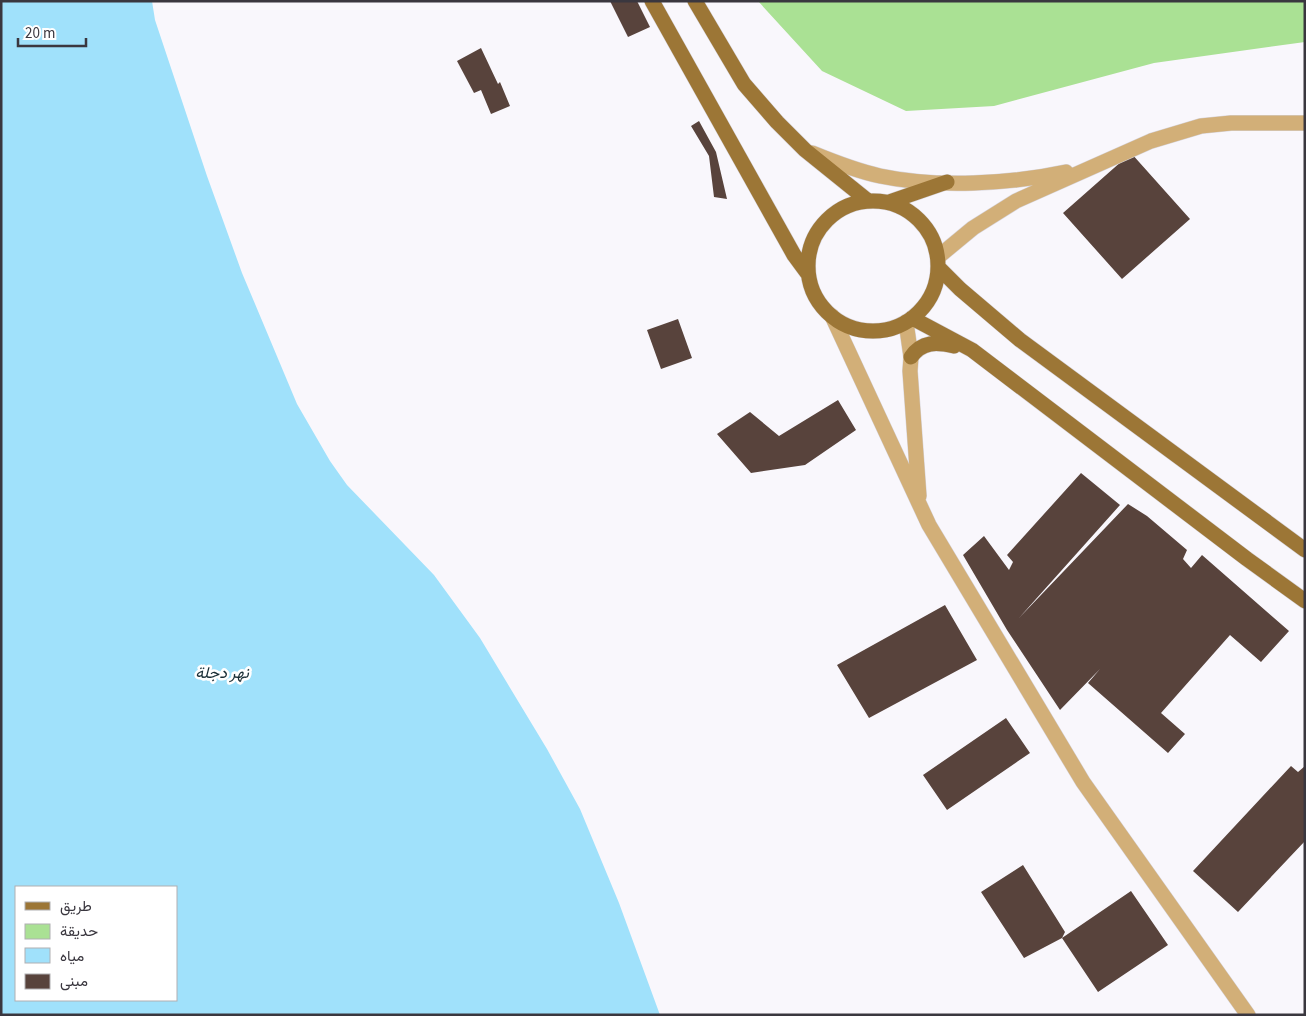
<svg xmlns="http://www.w3.org/2000/svg" width="1306" height="1016" font-family="'Source Sans 3',Vazirmatn,sans-serif">
	<style>
		.green { fill: #aae194 }
		.water { fill: #a0e1fb; fill-rule: evenodd }
		.building { fill: #58433c }
		.lines { fill: none; stroke-linecap: round; stroke-linejoin: round }
		.minor-casing { stroke: #d7d4da; stroke-width: 16 }
		.major-casing { stroke: #d7d4da; stroke-width: 16 }
		.minor { stroke: #d2af78; stroke-width: 15 }
		.major { stroke: #9c7636; stroke-width: 15 }
		.labels { text-anchor: middle; stroke-width: 5; stroke-linejoin: round; paint-order: stroke }
		.water-label { font-size: 16px; font-style: italic; fill: #192e36; stroke: #fff }
	</style>
	<rect width="100%" height="100%" fill="#f9f7fc"/>
	<path class="green" d="M758,1H1305V42L1154,63L994,106L906,111L822,71Z"/>
	<path class="water" d="M1,1H152L155,20L207,176L242,273L297,404L330,461L347,485L434,575L480,638L547,749L580,809L619,903L660,1015H1ZM16,887H176V1000H16Z"/>
	<path class="building" d="M610,1H637L650,27L628,37Z
		M481,48L498,84L500,82L510,106L491,114L481,90L474,93L457,61Z
		M699,121L716,152L727,199L714,197L709,156L691,126Z
		M1131,153L1190,219L1122,279L1063,213Z
		M678,319L692,358L661,369L647,330Z
		M838,400L856,430L805,465L751,473L717,434L750,412L779,436Z
		M1081,473L1120,505L1019,618L1128,504L1147,516L1187,550L1183,559L1191,568L1202,555L1289,631L1261,662L1230,635L1161,713L1185,734L1168,753L1088,683L1100,669L1060,710L1007,630L963,555L984,536L1009,570L1013,562L1007,555Z
		M945,605L977,660L869,718L837,665Z
		M1006,718L1030,753L947,810L923,775Z
		M1291,766L1298,772L1305,766V841L1238,912L1193,871Z
		M1023,865L1065,932L1062,938L1024,958L981,892Z
		M1131,891L1168,945L1098,992L1062,938Z"/>
	<g class="lines">
		<defs>
			<path id="minor" d="M812,153C834,162 857,171 880,176C937,188 1010,184 1066,172
				M938,257L973,228L1016,201L1151,141L1201,126L1231,123H1305
				M832,316L929,525L1083,782L1248,1015
				M906,322L911,357L910,371L919,496"/>
			<path id="major" d="M652,1L794,255L808,274
				M695,1L744,84L777,122L805,150L867,200
				M808 266a65 65 0 1 1 130 0a65 65 0 1 1-130 0Z
				M889,202L947,182
				M939,268L960,289L1020,340L1305,550
				M912,318L972,350L1247,559L1305,601
				M911,357C922,341 937,342 954,346"/>
		</defs>
		<use href="#minor" class="minor-casing"/>
		<use href="#major" class="major-casing"/>
		<use href="#minor" class="minor"/>
		<use href="#major" class="major"/>
	</g>
	<g class="labels">
		<g class="water-label">
			<text x="222" y="678">نهر دجلة</text>
		</g>
	</g>
	<rect width="1306" height="1016" fill="none" stroke="#3a373f" stroke-width="5"/>
	<rect x="15" y="886" width="162" height="115" fill="#ffffff" stroke="#b0afb2"/>
	<rect x="25" y="902" width="25" height="8" fill="#9c7636" stroke="#b0afb2"/>
	<text x="60" y="911" font-size="15" fill="#3a373f">طريق</text>
	<rect x="25" y="924" width="25" height="15" fill="#aae194" stroke="#b0afb2"/>
	<text x="60" y="936" font-size="15" fill="#3a373f">حديقة</text>
	<rect x="25" y="948" width="25" height="15" fill="#a0e1fb" stroke="#b0afb2"/>
	<text x="60" y="961" font-size="15" fill="#3a373f">مياه</text>
	<rect x="25" y="974" width="25" height="15" fill="#58433c" stroke="#b0afb2"/>
	<text x="60" y="986" font-size="15" fill="#3a373f">مبنى</text>
	<path d="M18 38v8h68v-8" fill="none" stroke="#3a373f" stroke-width="2.5"/>
	<text x="25" y="38" font-size="15" fill="#3a373f" stroke="#ffffff" stroke-width="4" paint-order="stroke">20 m</text>
</svg>
